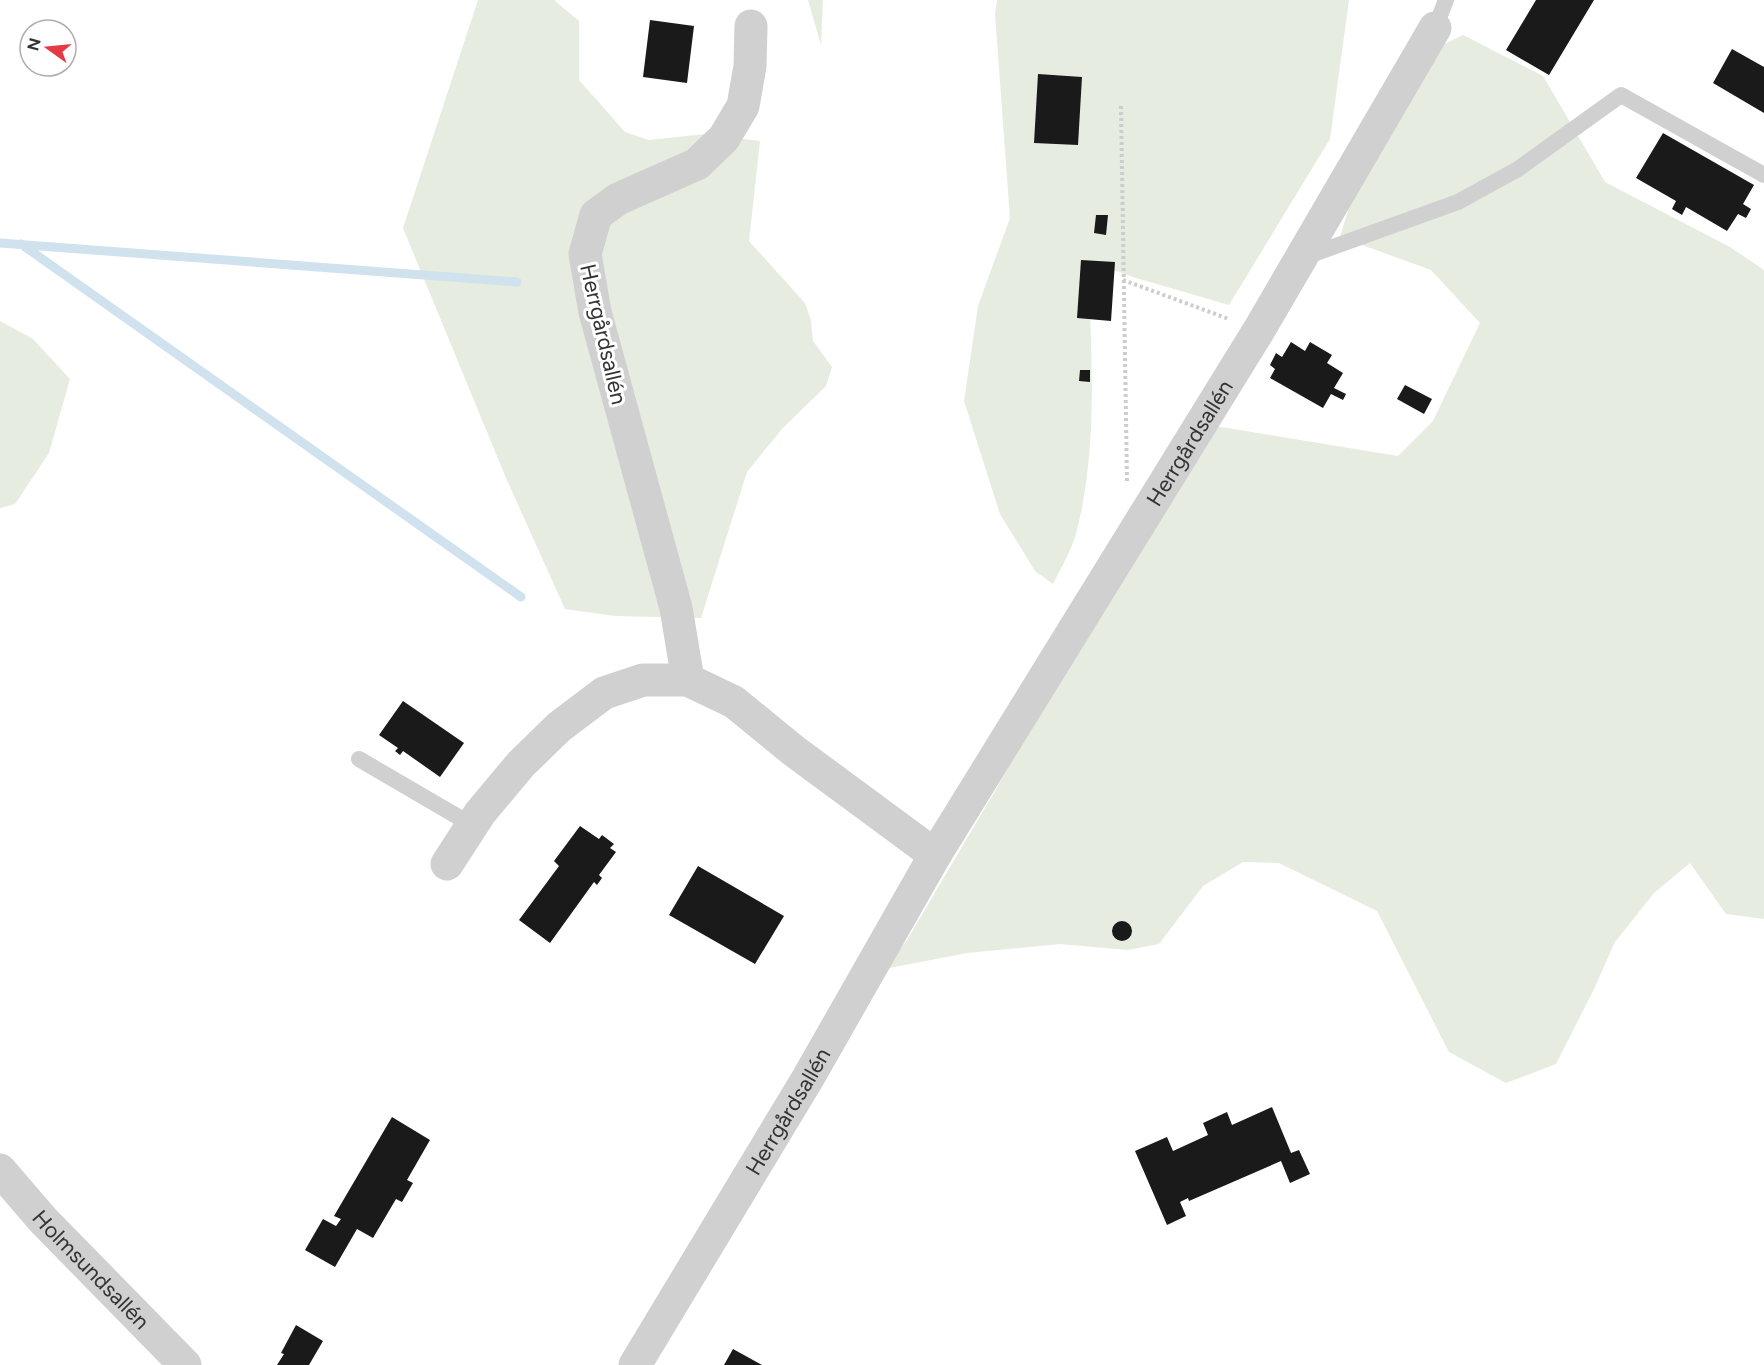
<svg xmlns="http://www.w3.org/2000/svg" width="1764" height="1365" font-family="Figtree,sans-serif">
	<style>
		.green { fill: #e6ecdf }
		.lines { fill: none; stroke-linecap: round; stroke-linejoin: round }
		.stream { stroke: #cfe2ee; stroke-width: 9 }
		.building { fill: #1a1a1a }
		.path { stroke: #cdcdcd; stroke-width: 4; stroke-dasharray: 3 3; stroke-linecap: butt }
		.service { stroke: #d0d0d0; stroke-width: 16 }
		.minor { stroke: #d0d0d0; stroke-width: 33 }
		.labels { text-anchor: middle; stroke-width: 6; stroke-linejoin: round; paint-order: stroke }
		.street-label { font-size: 22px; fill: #333; stroke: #fff }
	</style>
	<rect width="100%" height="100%" fill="#fff"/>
	<path class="green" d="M478,0H554L579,21V80L625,132L649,140L705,134L760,141L749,241L805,303L811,320L813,341L832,367L826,386L782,429L747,472L701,618L615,616L565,609L506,478L403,228Z
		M808,0H823L821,45Z
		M997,0H1349L1330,139L1229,305L1136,278L1088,261C1091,352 1099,446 1076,534C1071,551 1061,568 1053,584L1035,571L1000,514L964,401L978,306L1010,218L995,14Z
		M1463,35L1543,76L1605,182L1730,247L1764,270V919L1726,914L1690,863L1654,893L1615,942L1593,991L1556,1064L1506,1083L1449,1052L1377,911L1279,863L1243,862L1203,886L1159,944L1128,950L1060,944L967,953L884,969L907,940L995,791L1097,608L1215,426L1398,456L1433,421L1480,323L1431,270L1340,237L1353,194L1436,48Z
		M0,321L33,339L70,379L49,453L15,504L0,508Z"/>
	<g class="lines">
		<path class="stream" d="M0,243L517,282
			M21,244L521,597"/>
	</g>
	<path class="building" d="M1536,0H1594L1549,75L1506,50Z
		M650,20L694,26L687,83L643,77Z
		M1732,49L1764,67V113L1713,83Z
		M1038,74L1082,77L1078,145L1034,143Z
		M1663,133L1754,185L1743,204L1751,209L1746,218L1738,214L1727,231L1686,207L1682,215L1672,209L1676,201L1636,178Z
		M1096,215H1108L1106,235L1094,233Z
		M1081,260L1115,262L1111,321L1077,318Z
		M1291,342L1305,351L1310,342L1332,355L1327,363L1343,373L1334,388L1346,394L1343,400L1331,394L1323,408L1270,378L1275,369L1270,365L1276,353L1282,357Z
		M1080,370H1090V382L1079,381Z
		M1405,385L1432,399L1424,414L1397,399Z
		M403,701L464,743L440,777L403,751L400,755L395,751L398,748L379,735Z
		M580,826L599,839L602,835L614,844L610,848L616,852L599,875L602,878L597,885L594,882L550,943L519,920L559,866L554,861Z
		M698,866L784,916L755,964L669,915Z
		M1112 931a10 10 0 1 1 20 0a10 10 0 1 1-20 0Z
		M1272,1107L1291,1153L1299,1150L1310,1174L1290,1183L1281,1161L1189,1201L1188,1198L1180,1202L1186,1216L1167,1225L1135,1151L1167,1137L1173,1151L1208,1135L1203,1123L1227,1112L1232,1125Z
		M392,1117L430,1140L407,1180L413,1183L402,1202L396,1199L373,1238L357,1229L335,1267L305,1250L323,1219L336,1226L341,1219L334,1216Z
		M296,1325L323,1341L309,1365H277L284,1354L281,1353Z
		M733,1349L762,1365H724Z"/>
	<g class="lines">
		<path class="path" d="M1121,106L1127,482
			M1123,280L1229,319"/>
		<path class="service" d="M1435,28L1446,0
			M1305,257L1458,202L1518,169L1621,95L1764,175
			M359,759L472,825"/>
		<g class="minor">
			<path d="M688,680L676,608L595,312L585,254L596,215L618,199L697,164L724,138L743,106L750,66L751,26"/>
			<path d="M447,864L480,813L521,764L559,727L604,693L643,680H688L734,702L794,751L935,855"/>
			<path id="s1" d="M0,1170L43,1220L185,1365"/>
			<path id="s2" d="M635,1365L808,1078L935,855L1259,330L1435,28"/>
		</g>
	</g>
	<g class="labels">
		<g class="street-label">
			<text transform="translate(604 334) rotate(77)" y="8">Herrgårdsallén</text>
			<text dy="8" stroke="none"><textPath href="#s2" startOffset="1076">Herrgårdsallén</textPath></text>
			<text dy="8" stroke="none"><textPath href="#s2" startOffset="296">Herrgårdsallén</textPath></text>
			<text dy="8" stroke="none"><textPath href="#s1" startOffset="135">Holmsundsallén</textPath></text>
		</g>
	</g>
	<g transform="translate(48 48) rotate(285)"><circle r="28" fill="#ffffff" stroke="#adadad" stroke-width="1.5"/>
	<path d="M0-4.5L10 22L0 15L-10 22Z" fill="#e63946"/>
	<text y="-9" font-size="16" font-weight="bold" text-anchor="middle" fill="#333333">N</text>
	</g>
</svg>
